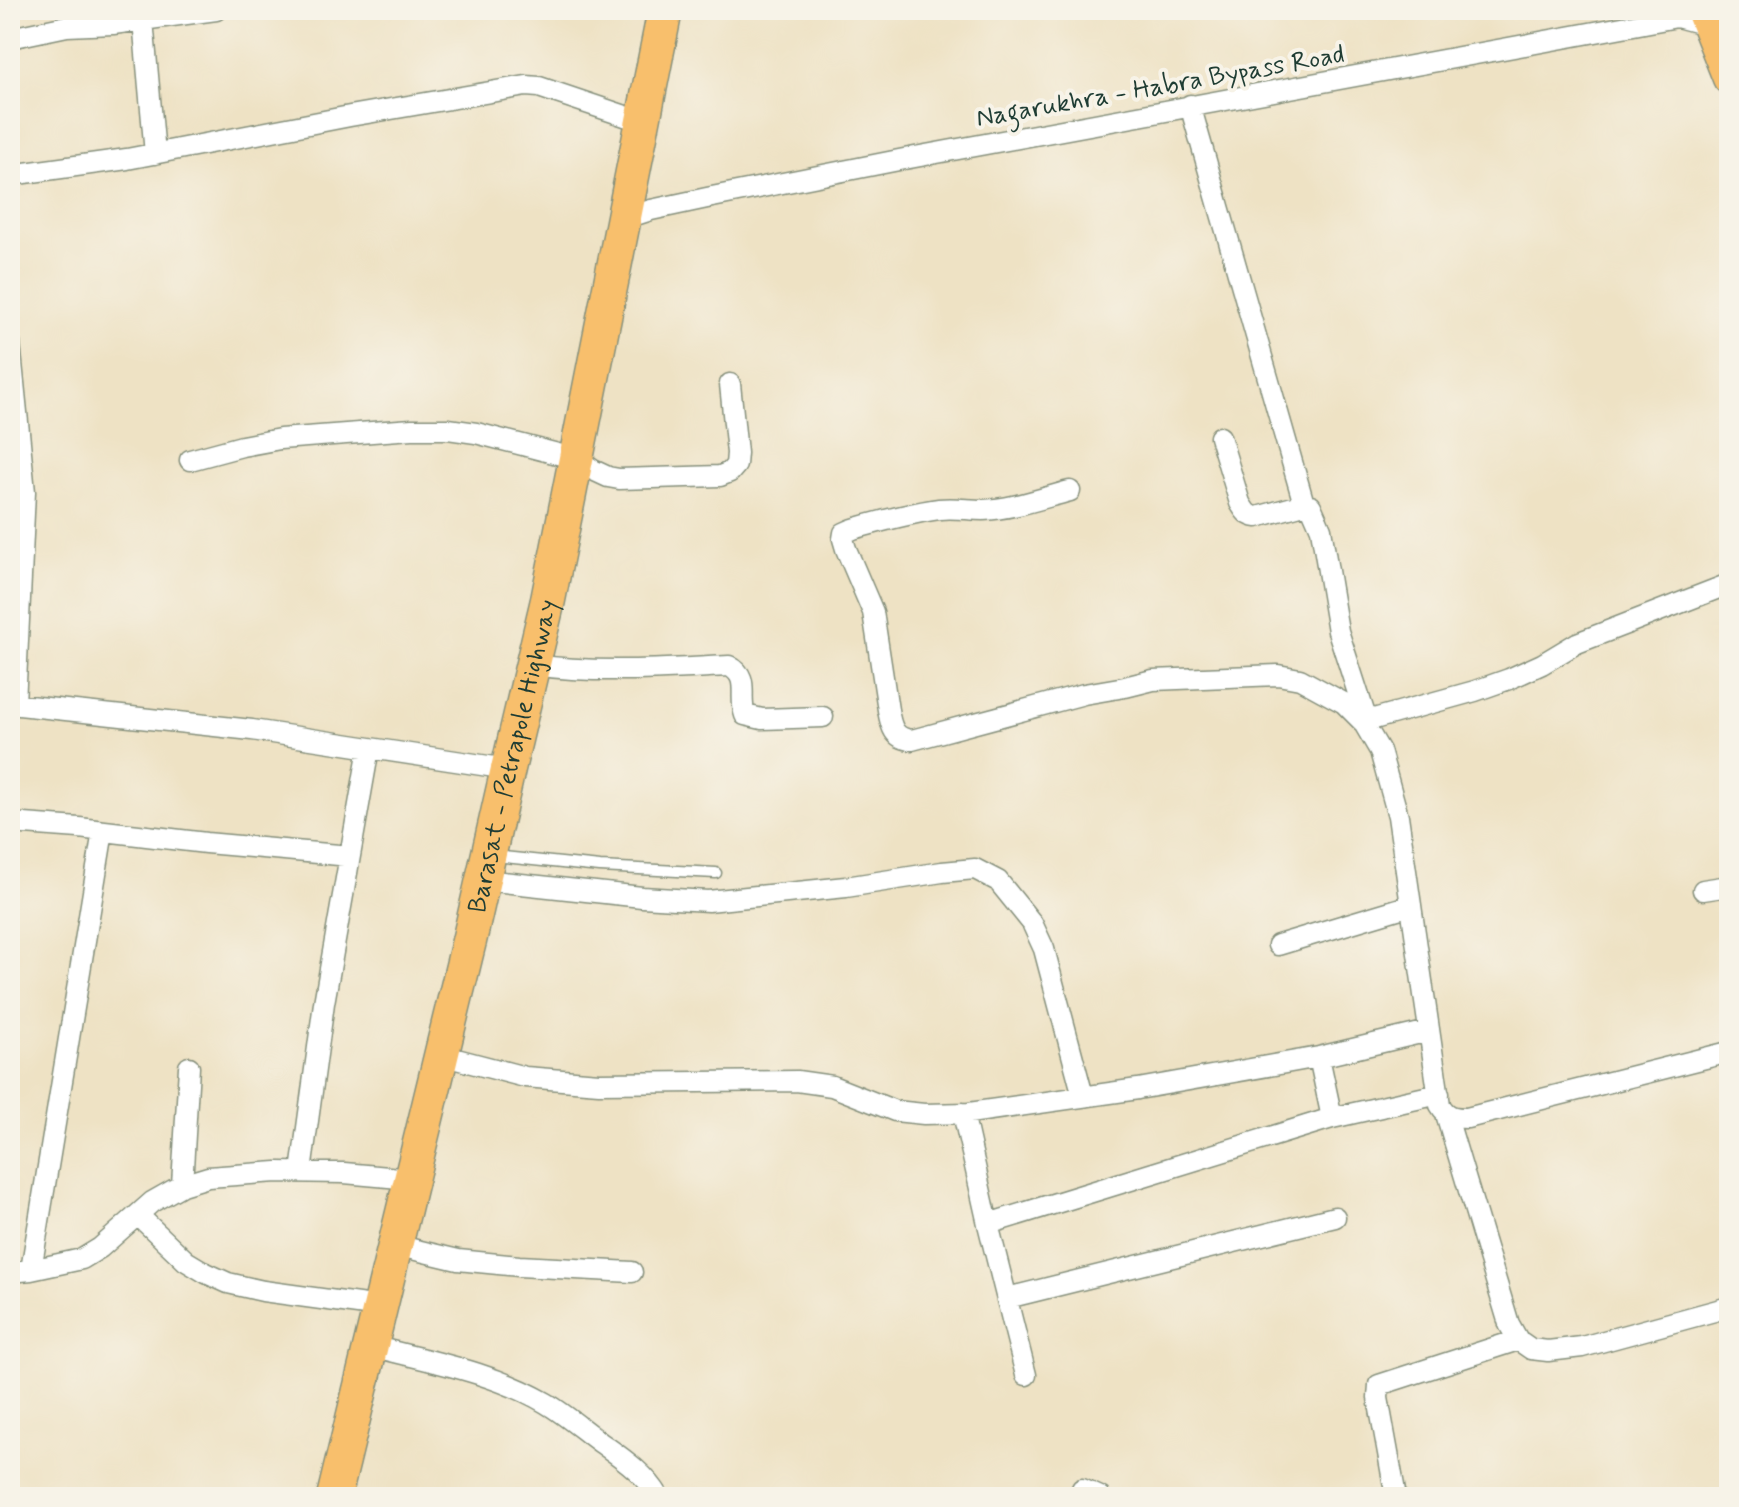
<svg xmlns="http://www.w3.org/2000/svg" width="1739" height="1507" font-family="Mynerve,sans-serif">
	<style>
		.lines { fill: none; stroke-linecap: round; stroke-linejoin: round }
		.service-casing { stroke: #86907c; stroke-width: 13 }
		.minor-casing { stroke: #86907c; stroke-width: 23 }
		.primary-casing { stroke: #86907c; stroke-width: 35 }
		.trunk-casing { stroke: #86907c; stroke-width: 37 }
		.service { stroke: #fff; stroke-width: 10 }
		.minor { stroke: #fff; stroke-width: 20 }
		.primary { stroke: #f8bf6c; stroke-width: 32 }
		.trunk { stroke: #f8bf6c; stroke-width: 34 }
		.labels { text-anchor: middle; stroke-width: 8; stroke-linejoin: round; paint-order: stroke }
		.street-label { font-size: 26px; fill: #1f3d34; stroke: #f7f3e8 }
	</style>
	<rect width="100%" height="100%" fill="#f7f3e8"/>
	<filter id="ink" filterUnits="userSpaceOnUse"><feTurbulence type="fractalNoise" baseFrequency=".0125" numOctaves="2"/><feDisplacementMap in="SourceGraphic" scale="16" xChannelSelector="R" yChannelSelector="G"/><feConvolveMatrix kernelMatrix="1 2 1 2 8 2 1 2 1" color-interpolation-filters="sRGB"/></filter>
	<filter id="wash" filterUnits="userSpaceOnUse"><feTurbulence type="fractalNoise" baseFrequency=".006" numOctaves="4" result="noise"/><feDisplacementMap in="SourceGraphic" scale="32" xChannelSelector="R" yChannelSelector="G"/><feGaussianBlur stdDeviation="1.8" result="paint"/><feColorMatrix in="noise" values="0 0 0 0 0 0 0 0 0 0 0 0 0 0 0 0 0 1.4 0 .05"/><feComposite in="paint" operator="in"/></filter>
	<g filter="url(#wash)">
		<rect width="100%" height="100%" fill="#eee2c4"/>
	</g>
	<g filter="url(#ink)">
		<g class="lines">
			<defs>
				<path id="service" d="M495,856L600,867L716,873"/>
				<path id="minor" d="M143,20L155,154
					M10,38L67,26L113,24L216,10
					M1190,105L1304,504
					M10,175L127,159L350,116L526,86L539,87L643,122
					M623,219L651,210L707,198L904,159L1677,17L1707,25
					M10,343L25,492L15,704
					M1220,437L1240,503C1245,511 1247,516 1257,517L1304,504L1311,506L1321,529L1338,631L1367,721
					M190,460L242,446L280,439L412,429H448L476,433L577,459L593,470L608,477L619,479L720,476L730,472L736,465L737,453L730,384
					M1070,491C1042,498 1012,509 983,510C968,510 954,507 939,509C910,513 881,521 853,529L844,533L843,539L846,549L873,612L888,710C891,727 894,739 912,740L1084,694L1125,687L1153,680L1278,675L1300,679L1344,703L1363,722L1380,751L1398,816L1440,1105C1447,1117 1454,1118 1467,1118L1729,1052
					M533,665C598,674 664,669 729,666C751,677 738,696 745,715L762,719L823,717
					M10,704L252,730L508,769
					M1363,722L1475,691L1509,679L1542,664L1577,643L1729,584
					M10,823L79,828L206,843L350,856
					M484,880L642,897L708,901L846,887L942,872L975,869L998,881L1032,923L1044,949L1083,1096
					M1703,890L1729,886
					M1278,945L1411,905
					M441,1055L525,1077L599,1083L797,1081L832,1086L895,1111L924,1114L969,1113L1138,1089L1319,1057L1429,1031
					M1319,1057L1332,1118
					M963,1113L988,1224L1026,1375
					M1446,1114L1509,1324L1518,1340L1531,1349L1548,1351L1582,1347L1729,1307
					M301,1172L324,1003L369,748
					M182,1185L189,1067
					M138,1215L186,1261L206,1273L228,1283L263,1291L380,1307
					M988,1224L1332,1118L1439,1094
					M395,1245L458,1260L519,1266L632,1272
					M31,1270L103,831
					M10,1272L31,1270L82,1259L100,1248L152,1202L182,1185L208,1177L277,1172L344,1173L411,1179
					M1007,1298L1335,1217
					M371,1346C429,1361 493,1372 546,1403C565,1414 583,1430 601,1443C622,1458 646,1474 659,1497
					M1082,1489L1100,1497
					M1396,1497L1378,1398L1379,1385L1518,1340"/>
				<path id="primary" d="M1702,10L1729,78"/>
				<g id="trunk">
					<path id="s1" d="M334,1497L470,937L508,769L548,600L665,10"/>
				</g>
			</defs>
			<use href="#service" class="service-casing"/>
			<use href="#minor" class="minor-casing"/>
			<use href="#primary" class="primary-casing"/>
			<use href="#trunk" class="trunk-casing"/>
			<use href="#service" class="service"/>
			<use href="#minor" class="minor"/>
			<use href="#primary" class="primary"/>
			<use href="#trunk" class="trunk"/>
		</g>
	</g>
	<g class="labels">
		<g class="street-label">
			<text transform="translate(1160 85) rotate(-10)" y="9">Nagarukhra - Habra Bypass Road</text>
			<text dy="9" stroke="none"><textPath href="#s1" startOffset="762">Barasat - Petrapole Highway</textPath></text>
		</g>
	</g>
	<rect width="1739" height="1507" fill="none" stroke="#f7f3e8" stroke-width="40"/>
</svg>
